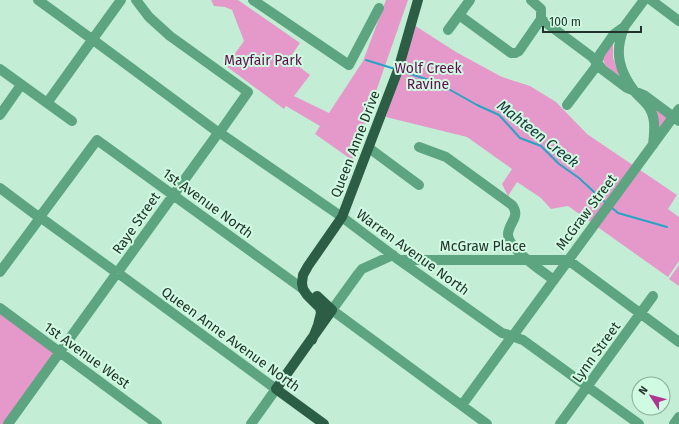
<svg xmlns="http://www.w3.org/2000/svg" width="679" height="424" font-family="'Fira Sans',sans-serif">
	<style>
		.green { fill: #e599cb }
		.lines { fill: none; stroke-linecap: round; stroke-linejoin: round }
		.stream { stroke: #27a3c3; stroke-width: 2 }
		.minor { stroke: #5da480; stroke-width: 10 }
		.major { stroke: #2c5e45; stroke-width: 10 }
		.labels { text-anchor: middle; stroke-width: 4; stroke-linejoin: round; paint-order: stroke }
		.park-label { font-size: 14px; fill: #620c4e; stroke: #d0fbe2 }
		.street-label { font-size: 14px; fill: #23332a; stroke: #d0fbe2 }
		.water-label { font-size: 15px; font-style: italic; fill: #1b343b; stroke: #d0fbe2 }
	</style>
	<rect width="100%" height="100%" fill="#c3eed5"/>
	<path class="green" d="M211,0H238L300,43L289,59L310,75L294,96L329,113L363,61L386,0H408L352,160L315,134L320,126L286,106L284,109L226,66L244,41L232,10L225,7L214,6Z
		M414,25L456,52L502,77L530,86L556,102L587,134L677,195L668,209L679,217V261L668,277L568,206L551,209L541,198L517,182L508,196L502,184L512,169L467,137L386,117L391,96Z
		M613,39V58L620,77C600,62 598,61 613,39Z
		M654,106L670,118L658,135Z
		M679,265V286L669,279Z
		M0,312L54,353L4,424H0Z"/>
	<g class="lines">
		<path class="stream" d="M366,60L395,69
			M401,71L438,83L477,105L499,115L520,138L541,146L559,164L579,178L606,203
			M611,207L618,213L667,227"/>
		<path class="minor" d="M38,0L89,37
			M136,0L149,17L170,36L248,92L222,129
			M253,0L349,65L379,8
			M531,0L541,9V19L592,57L603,70L627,88L644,95L679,121
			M651,0L679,21
			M459,15L511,53H515L519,51L541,19
			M624,28C614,52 619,71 635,92C640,98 648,103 651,111C656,121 654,134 653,145
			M448,30L470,0
			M95,36L121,0
			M96,42L215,130
			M0,69L72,121
			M47,103L90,43
			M567,105L595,68L600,54L614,34L624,27L644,0
			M0,115L21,85
			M223,135L342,217L399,260L502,333L509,335
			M419,147L446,157L512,205C521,217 509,222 508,234C508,249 543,272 554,280
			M369,148L419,185
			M0,188L36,215
			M42,214L97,140L303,289
			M44,220L113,270
			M393,255L362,269L358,274L332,310L487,424
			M399,260H568
			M568,260L679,342
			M120,269L216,136
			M0,272L37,222
			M122,276L276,389L251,424
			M0,308L157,424
			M515,333L679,109
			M517,338L523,340L639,424
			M462,405L510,339
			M8,424L114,277
			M560,424L653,296
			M674,424L679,417"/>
		<path class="major" d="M317,296L332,310L276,389L324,424
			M312,340L318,325L321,313L320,308L307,295L303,289L302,283L303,275L308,266L342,217L398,70L418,0"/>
	</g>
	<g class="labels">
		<g class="park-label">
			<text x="263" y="65">Mayfair Park</text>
			<text x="428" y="73">Wolf Creek<tspan x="428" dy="16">Ravine</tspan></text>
		</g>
		<g class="street-label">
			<text transform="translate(355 144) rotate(-69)" y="5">Queen Anne Drive</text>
			<text transform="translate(208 203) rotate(36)" y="5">1st Avenue North</text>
			<text transform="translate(586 212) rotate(-53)" y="5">McGraw Street</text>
			<text transform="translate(136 223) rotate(-55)" y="5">Raye Street</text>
			<text x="483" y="251">McGraw Place</text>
			<text transform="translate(413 252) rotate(36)" y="5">Warren Avenue North</text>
			<text transform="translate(231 339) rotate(36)" y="5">Queen Anne Avenue North</text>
			<text transform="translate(596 352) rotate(-54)" y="5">Lynn Street</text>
			<text transform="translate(87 355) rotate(36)" y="5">1st Avenue West</text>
		</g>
		<g class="water-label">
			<text transform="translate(538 134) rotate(38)" y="5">Mahteen Creek</text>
		</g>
	</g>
	<g transform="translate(651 396) rotate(306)"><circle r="19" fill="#d0fbe2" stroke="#8bab98"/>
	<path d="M0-3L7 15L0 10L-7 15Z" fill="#ae378e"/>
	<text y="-6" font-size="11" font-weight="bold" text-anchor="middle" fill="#23332a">N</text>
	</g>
	<path d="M543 26v6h98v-6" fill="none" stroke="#23332a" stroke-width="2"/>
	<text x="549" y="26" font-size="12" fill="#23332a" stroke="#d0fbe2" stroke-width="3" paint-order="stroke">100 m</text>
</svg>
